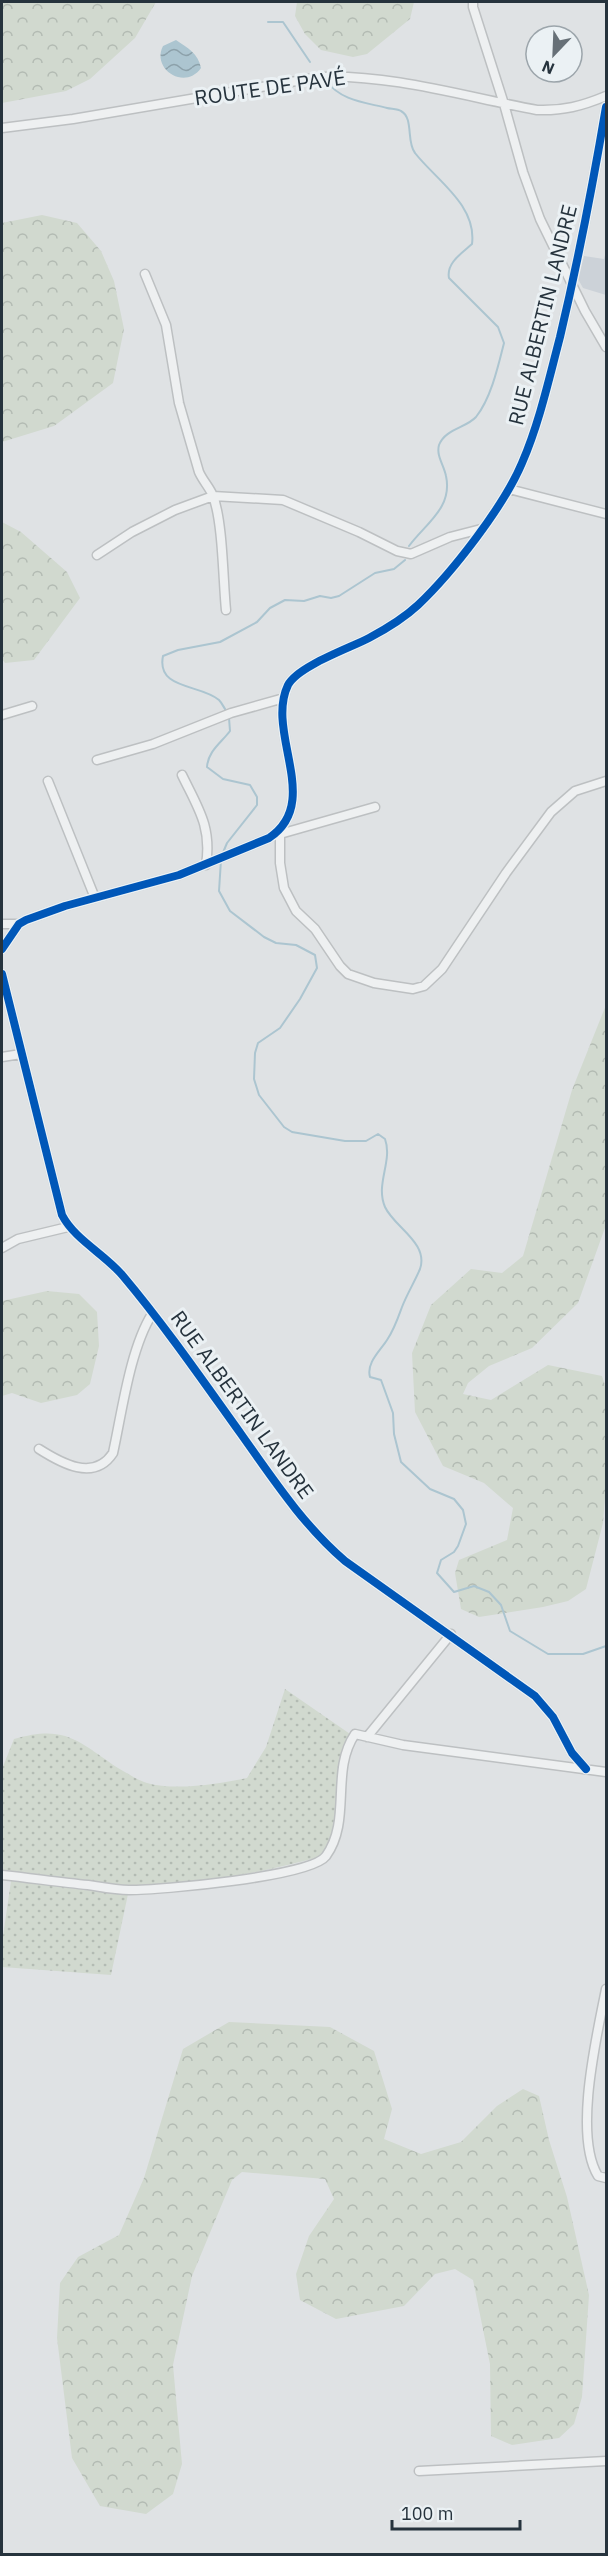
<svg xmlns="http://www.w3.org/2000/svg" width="608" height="2556" font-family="'IBM Plex Sans',sans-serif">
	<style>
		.built { fill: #ccd2d8 }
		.grass { fill: url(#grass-dots) }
		.forest { fill: url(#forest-crowns) }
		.water { fill: url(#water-waves) }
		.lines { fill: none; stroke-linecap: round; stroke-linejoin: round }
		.stream { stroke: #acc5d0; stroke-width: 2 }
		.street-casing { stroke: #bdc0c2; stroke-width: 11 }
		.street { stroke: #eef0f1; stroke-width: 8 }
		.cycleway-casing { stroke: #ebf1f4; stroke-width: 11 }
		.cycleway { stroke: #0057b8; stroke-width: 8 }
		.labels { text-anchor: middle; stroke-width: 6; stroke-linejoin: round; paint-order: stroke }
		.street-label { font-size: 21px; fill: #26333d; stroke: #ebf1f4 }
	</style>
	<defs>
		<pattern id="grass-dots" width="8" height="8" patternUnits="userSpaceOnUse" patternTransform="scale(1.5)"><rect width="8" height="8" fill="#d1d9cf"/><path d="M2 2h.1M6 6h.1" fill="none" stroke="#b3bbb3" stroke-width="1.8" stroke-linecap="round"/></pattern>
		<pattern id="forest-crowns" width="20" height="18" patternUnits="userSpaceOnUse" patternTransform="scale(1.5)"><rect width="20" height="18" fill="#d1d9cf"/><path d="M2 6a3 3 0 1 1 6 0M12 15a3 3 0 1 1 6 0" fill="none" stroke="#b3bbb3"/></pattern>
		<pattern id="water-waves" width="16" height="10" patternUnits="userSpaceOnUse" patternTransform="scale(1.5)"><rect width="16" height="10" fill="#acc5d0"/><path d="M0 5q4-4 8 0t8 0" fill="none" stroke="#8ca1aa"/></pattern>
	</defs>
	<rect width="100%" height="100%" fill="#dfe2e4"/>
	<path class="built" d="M606,251V295L583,288L578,279L584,256L604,259Z"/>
	<path class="grass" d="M285,1689L353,1736L333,1837L323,1856C259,1873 195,1886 129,1887C90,1887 41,1879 2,1875V1769L14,1739C65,1724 78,1741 118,1768C127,1773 137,1780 147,1783C175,1791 219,1784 247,1778L266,1747Z
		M11,1881L128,1894L111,1975L2,1967V1943Z"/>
	<path class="forest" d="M2,2H156L135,38L90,79L66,91L2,103Z
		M297,2H414L410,19L367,54L353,57L321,50L305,34L295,16Z
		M42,215L77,223L101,251L114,281L124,329L113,383L54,426L2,442V223Z
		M2,522L21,532L67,572L80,598L34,660L5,663L2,659Z
		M606,1005V1225L578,1303L532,1348L489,1366L468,1383L463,1394L491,1400L548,1365L602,1376L606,1388V1485L603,1523L586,1589L568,1601L543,1607L479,1617L461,1609L455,1573L459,1560L507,1540L513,1508L484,1483L443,1466L415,1412L412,1353L431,1305L471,1269L502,1273L523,1256L572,1090Z
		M47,1291L79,1294L97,1312L99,1346L90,1384L77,1395L41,1403L12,1393L2,1396V1301Z
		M229,2022L330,2027L374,2051L392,2109L384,2139L421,2154L461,2142L497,2106L523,2089L539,2096L549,2140L567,2197L589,2295L582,2397L574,2424L559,2438L512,2445L491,2436L490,2364L473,2280L455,2269L435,2274L404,2306L336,2319L300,2300L296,2274L309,2236L334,2199L325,2179L242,2172L232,2180L192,2276L173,2365L182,2464L173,2494L146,2514L100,2506L72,2458L57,2338L60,2283L78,2257L119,2235L144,2178L183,2049Z"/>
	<path class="water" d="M176,40C188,48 198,53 201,68C185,91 151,69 163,46Z"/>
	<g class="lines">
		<path class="stream" d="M268,22H283L310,62
			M326,81C342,101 363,102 387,108C391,109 398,109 401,111C414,118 406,142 415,153C436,180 477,205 472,244C462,253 446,263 449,278L498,327L504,343C498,367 491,398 476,417C466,428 445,429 439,445C436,456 444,465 446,476C453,508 425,524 409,546
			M227,712C224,708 222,703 219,700C201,684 156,690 163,656L178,650L220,642L257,622L270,608L285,600L304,601L320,596L331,598L339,596L375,573L394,569L405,560
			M222,855L227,843L257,805V797L250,785L223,779L207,767C208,751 221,743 230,731L229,718
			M221,860L219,891L230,911L264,937L276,943L296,945L315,955L317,968L300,999L280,1028L258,1043L255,1053L254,1079L259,1095L284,1127L292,1132L345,1141H366L378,1134L385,1139C393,1161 375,1184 385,1207C394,1227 429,1243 420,1269C415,1281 407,1294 402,1307C398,1318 394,1330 387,1340C380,1351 366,1363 370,1377L381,1380L393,1413L394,1434L401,1462L430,1489L454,1499L463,1510L466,1524L458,1546L454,1552L441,1560L437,1573L454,1592L474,1586L489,1592L501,1605L510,1631L548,1654H583L606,1646"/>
		<defs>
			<path id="street" d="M473,2V7L504,104L523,172L540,219L585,311L606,347
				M2,128L73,119L320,77C392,74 466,97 537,110C563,111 582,106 606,96
				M145,274L166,325L179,403L199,472C203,481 210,488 213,496C223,522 223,581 226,610
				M509,489L606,514
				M97,555L132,532L175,510L213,496L283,500L359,532L397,551L411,554L450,537L481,529
				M2,715L32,706
				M97,760L153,744L231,713L284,698
				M182,775C198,808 212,827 206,865
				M48,781L95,898
				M280,831V863L284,888L296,911L315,929L340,966L348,974L374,983L413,989L424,986L442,969L506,873L551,812L575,791L606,781
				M280,834L375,807
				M2,924H19
				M2,949L19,924L26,920L65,906L179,875L269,838C323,802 265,733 288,685C298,666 350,648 369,638C386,629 404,618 418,605C452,573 504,506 522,463C539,424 549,379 560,337C578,261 593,184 606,107
				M2,974L62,1215C75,1240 105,1254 123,1276C165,1326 203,1381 241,1434C273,1479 303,1525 345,1561L535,1696L553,1717L572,1753L586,1769
				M2,1057L21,1054
				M2,1248L18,1239L68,1227
				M39,1449C61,1463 94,1482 113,1453C122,1412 130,1349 152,1314
				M367,1737L451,1634
				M2,1875C30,1878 59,1882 88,1885C101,1887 116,1890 129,1890C160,1890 310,1877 326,1856C352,1820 330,1771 355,1734L403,1745L606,1772
				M606,1989C597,2035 573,2135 598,2176L606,2178
				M419,2471L606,2461"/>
		</defs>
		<use href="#street" class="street-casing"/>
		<use href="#street" class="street"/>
		<defs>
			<path id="cycleway" d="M2,949L19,924L26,920L65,906L179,875L269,838C323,802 265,733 288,685C298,666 350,648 369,638C386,629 404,618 418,605C452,573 504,506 522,463C539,424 549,379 560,337C578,261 593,184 606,107
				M2,974L62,1215C75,1240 105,1254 123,1276C165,1326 203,1381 241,1434C273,1479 303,1525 345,1561L535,1696L553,1717L572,1753L586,1769"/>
		</defs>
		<use href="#cycleway" class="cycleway-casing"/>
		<use href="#cycleway" class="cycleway"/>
	</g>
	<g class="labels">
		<g class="street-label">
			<text transform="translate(270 88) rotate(-8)" y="7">ROUTE DE PAVÉ</text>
			<text transform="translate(543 315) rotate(-76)" y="7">RUE ALBERTIN LANDRE</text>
			<text transform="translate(242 1405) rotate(54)" y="7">RUE ALBERTIN LANDRE</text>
		</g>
	</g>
	<rect width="608" height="2556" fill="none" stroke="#26333d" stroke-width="6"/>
	<g transform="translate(554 54) rotate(203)"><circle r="28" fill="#ebf1f4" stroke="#9ca5ab" stroke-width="1.5"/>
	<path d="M0-4.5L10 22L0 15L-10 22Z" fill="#677077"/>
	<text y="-9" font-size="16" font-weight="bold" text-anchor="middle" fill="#26333d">N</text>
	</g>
	<path d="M392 2520v9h128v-9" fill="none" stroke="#26333d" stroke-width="3"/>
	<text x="401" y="2520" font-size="18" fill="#26333d" stroke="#ebf1f4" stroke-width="4.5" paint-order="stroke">100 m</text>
</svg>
